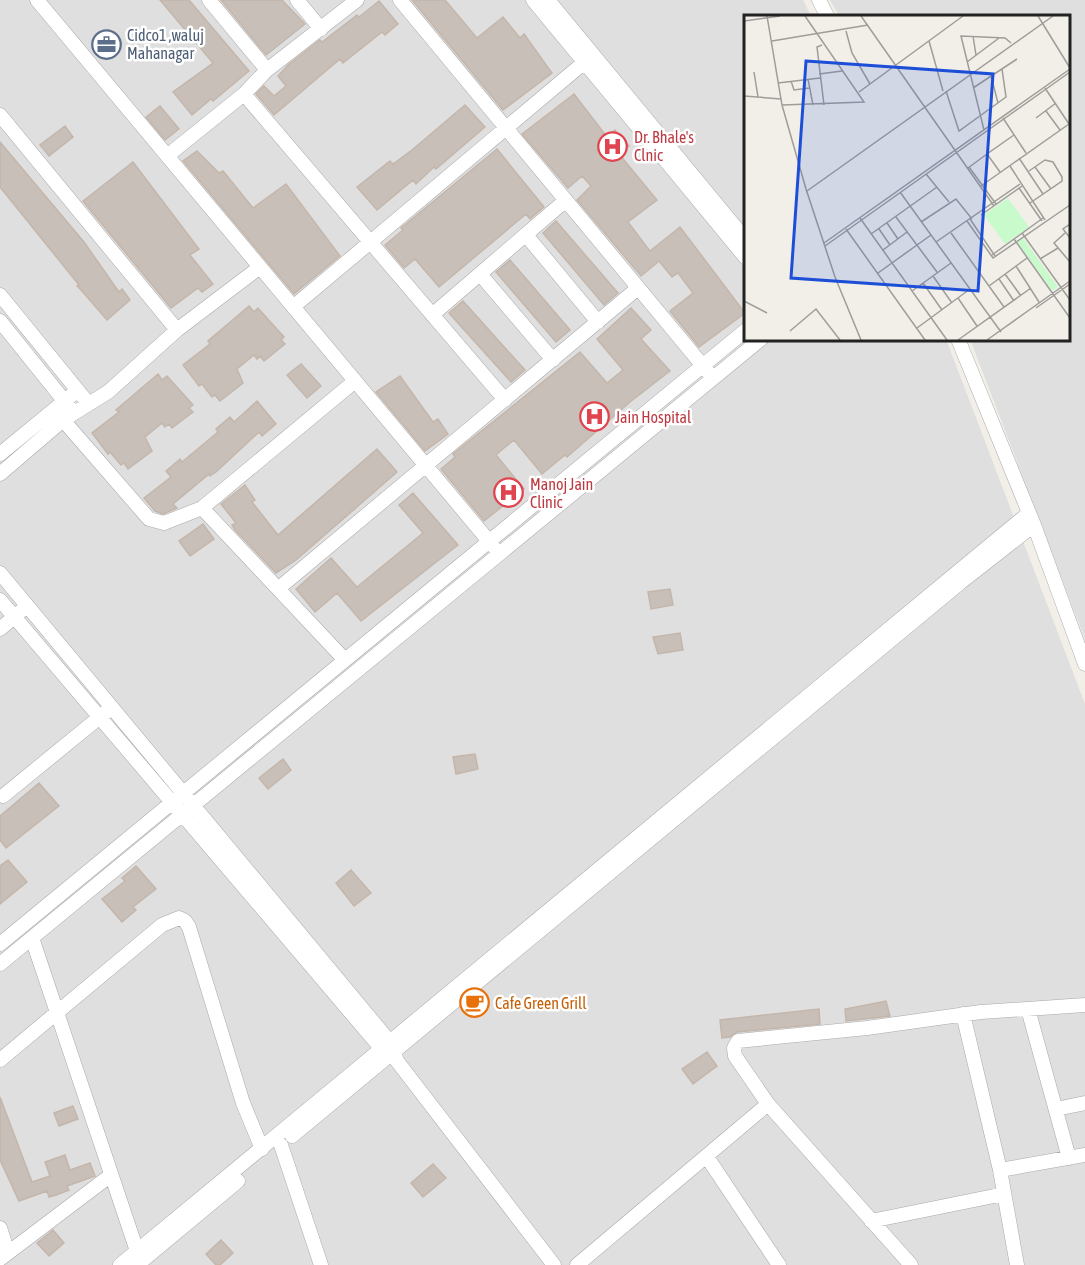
<svg xmlns="http://www.w3.org/2000/svg" width="1085" height="1265" font-family="'Asap Condensed',sans-serif">
	<style>
		.residential { fill: #e0dfdf }
		.building { fill: #c7bfb8; stroke: #c4b6ab; stroke-width: 1.5 }
		.lines { fill: none; stroke-linecap: round; stroke-linejoin: round }
		.minor-casing { stroke: #a9a9a9; stroke-width: 15 }
		.minor { stroke: #fff; stroke-width: 14 }
		.labels { text-anchor: middle; stroke-width: 5; stroke-linejoin: round; paint-order: stroke }
		.service-label { font-size: 16px; fill: #4e5e75; stroke: #fff; text-anchor: start }
		.health-label { font-size: 16px; fill: #be3a42; stroke: #fff; text-anchor: start }
		.food-label { font-size: 16px; fill: #c56008; stroke: #fff; text-anchor: start }
		.inset-road { fill: none; stroke: #9f9d99; stroke-width: 1.5 }
		.view { fill: #1d4ed8; fill-opacity: 0.15; stroke: #1d4ed8; stroke-width: 3 }
		.inset-edge { fill: none; stroke: #222; stroke-width: 3 }
	</style>
	<rect width="100%" height="100%" fill="#f2efe9"/>
	<path class="residential" d="M0,0H803L811,16H746V339H946L1085,704V1265H0Z
		M830,0H1085V639L970,339H1068V16H839Z"/>
	<path class="building" d="M160,0H189L249,71L213,101L211,99L192,115L173,92L213,63Z
		M221,0H282L305,24L266,55Z
		M412,0H445L477,38L503,17L520,38L524,34L552,73L503,110Z
		M379,1L398,24L385,35L382,32L343,63L340,59L274,115L256,94L264,86L274,96L286,86L278,76L288,65L320,40L322,42L357,15L359,17Z
		M574,94L607,137L615,130L629,146L619,154L657,200L628,222L646,246L650,251L680,227L745,313L699,347L670,311L693,293L678,273L672,277L659,261L641,276L577,200L591,186L582,176L568,188L522,134Z
		M465,105L485,127L436,169L434,167L416,184L413,180L377,210L357,187L390,161L393,164L412,150Z
		M160,106L179,129L165,140L146,117Z
		M65,126L73,137L49,156L40,145Z
		M0,142L84,242L119,292L122,289L130,300L107,320L81,290L77,286L79,285L0,187Z
		M497,149L544,207L530,219L526,214L439,287L415,259L404,268L385,245L403,230L401,228Z
		M197,151L219,173L223,171L253,208L286,184L340,256L294,294L183,161Z
		M133,162L199,249L190,255L213,284L202,292L198,288L171,308L83,201Z
		M556,221L618,293L604,305L543,233Z
		M510,260L570,330L556,342L496,272Z
		M463,301L525,370L511,382L449,313Z
		M249,306L254,312L258,308L284,337L281,340L285,344L264,361L260,356L257,359L254,355L237,369L243,383L220,401L215,395L212,397L202,384L199,386L183,365L210,344L208,341Z
		M631,308L651,330L641,339L670,371L630,402L567,457L565,455L542,474L514,440L504,448L496,455L524,489L484,521L441,469L455,457L453,454L580,352L607,383L623,370L597,339Z
		M301,364L321,386L307,398L287,375Z
		M158,374L162,380L167,376L193,405L189,408L193,412L172,428L169,424L165,427L162,423L145,437L152,451L128,469L124,463L121,465L110,452L108,454L92,433L119,412L116,410Z
		M400,376L433,422L438,419L448,434L425,451L376,392Z
		M257,401L276,424L262,436L259,432L216,472L210,476L209,474L173,504L177,508L163,514L155,511L144,498L171,477L166,471L180,459L182,462L218,432L216,429L230,417L234,422Z
		M377,449L397,472L296,560L276,573L235,530L232,525L236,523L221,504L245,485L255,500L252,502L278,535Z
		M413,493L458,545L361,621L337,593L315,612L296,589L331,558L357,587L423,533L399,505Z
		M203,524L214,539L190,556L179,541Z
		M670,589L673,605L651,609L648,592Z
		M680,633L683,650L658,654L653,637Z
		M475,754L478,769L456,774L453,757Z
		M283,759L291,770L268,789L259,778Z
		M39,783L59,806L6,848L0,840V816Z
		M8,860L27,882L0,904V866Z
		M136,866L156,889L133,907L136,910L122,922L102,899L125,881L122,878Z
		M351,870L371,893L354,906L336,883Z
		M886,1001L890,1016L846,1021L845,1009Z
		M819,1009L820,1024L737,1032L730,1037L722,1038L720,1020Z
		M707,1052L717,1066L693,1084L682,1069Z
		M0,1097L32,1182L50,1176L45,1162L65,1155L70,1170L90,1163L95,1176L67,1186L69,1190L56,1195L49,1197L47,1191L19,1201L0,1160Z
		M73,1106L78,1119L59,1126L54,1113Z
		M433,1164L446,1178L423,1197L411,1183Z
		M53,1230L64,1243L49,1256L37,1243Z
		M221,1240L233,1253L220,1265H216L206,1254Z"/>
	<g class="lines">
		<defs>
			<path id="minor" d="M37,0L493,546
				M209,0L267,70
				M297,0L321,29
				M400,0L708,372
				M533,0L746,258
				M548,0L746,240
				M819,0L827,16
				M244,94L505,400
				M0,115L177,330
				M167,156L244,94L267,70L357,0
				M526,235L598,322
				M480,274L553,360
				M0,295L88,403
				M293,307L593,55
				M432,315L566,200
				M0,321L74,413
				M958,339L1034,525L1085,664
				M63,420L149,519L164,523L202,508L355,381
				M0,454L72,395
				M0,474L63,420L108,392L177,330L260,267
				M202,508L345,660
				M0,573L390,1042L397,1061L554,1265
				M279,588L638,288
				M0,600L386,1054
				M0,629L21,611
				M3,796L106,712
				M32,938L139,1257
				M0,944L746,330
				M0,964L761,339
				M1028,1009L1069,1158
				M963,1014L1000,1170L1017,1265
				M0,1060L162,925L179,918L185,921L189,927L243,1103L262,1149
				M1056,1109L1085,1103
				M292,1136L961,582L1034,525
				M281,1145L321,1265
				M707,1157L779,1265
				M1000,1170L1085,1155
				M871,1221L1004,1194
				M0,1228L8,1253
				M0,1259L111,1175
				M120,1265L1029,513
				M137,1265L238,1181
				M577,1265L768,1104
				M911,1265L768,1104L735,1056L734,1048L738,1041L867,1028L981,1012L1085,1005"/>
		</defs>
		<use href="#minor" class="minor-casing"/>
		<use href="#minor" class="minor"/>
	</g>
	<defs>
		<symbol id="office-ring" viewBox="-11 -11 22 22"><circle r="9.5" fill="#fff" stroke="#5c6f8a" stroke-width="1.5"/><path d="M-6-3h4V-5.5h4V-3h4V5H-6ZM-1-4.5V-3h2v-1.5ZM-6 0V1H6V0Z" fill="#5c6f8a"/></symbol>
		<symbol id="hospital-ring" viewBox="-11 -11 22 22"><circle r="9.5" fill="#fff" stroke="#e0444e" stroke-width="1.5"/><path d="M-5-5h3v3.5h4V-5h3V5h-3V1.5h-4V5h-3Z" fill="#e0444e"/></symbol>
		<symbol id="cafe-ring" viewBox="-11 -11 22 22"><circle r="9.5" fill="#fff" stroke="#e8710a" stroke-width="1.5"/><path d="M-5.5-4.5H6V0H3Q3 3.5 0 3.5H-2.5Q-5.5 3.5-5.5 0ZM3-3.2v2h1.7v-2ZM-6 4.5H4V6H-6Z" fill="#e8710a"/></symbol>
	</defs>
	<g fill-rule="evenodd">
		<use href="#office-ring" x="90" y="28" width="33" height="33"/>
		<use href="#hospital-ring" x="596" y="130" width="33" height="33"/>
		<use href="#hospital-ring" x="578" y="400" width="33" height="33"/>
		<use href="#hospital-ring" x="492" y="476" width="33" height="33"/>
		<use href="#cafe-ring" x="458" y="986" width="33" height="33"/>
	</g>
	<g class="labels">
		<g class="service-label">
			<text x="127" y="41">Cidco1 ,waluj<tspan x="127" dy="18">Mahanagar</tspan></text>
		</g>
		<g class="health-label">
			<text x="634" y="143">Dr. Bhale's<tspan x="634" dy="18">Clnic</tspan></text>
			<text x="615" y="423">Jain Hospital</text>
			<text x="530" y="490">Manoj Jain<tspan x="530" dy="18">Clinic</tspan></text>
		</g>
		<g class="food-label">
			<text x="495" y="1009">Cafe Green Grill</text>
		</g>
	</g>
	<g transform="translate(744 15)">
		<rect width="326" height="326" fill="#f2efe9"/>
		<path d="M264,183L285,212L261,229L240,200ZM279,223L314,272L308,276L273,227Z" fill="#c8facc"/>
		<path class="inset-road" d="M23,1L38,90L62,174L91,262L117,325M117,1L250,191M294,1L326,53M0,6L36,1M102,16L108,38L126,69M229,21L232,40M28,26L124,10M185,26L199,76M78,30L73,32L80,90M223,47L255,23M10,57L14,82M75,59L98,56M247,61L254,88M64,64L69,90M47,66L50,75L65,73M34,68L76,63M229,73L273,44M301,73L325,109M202,76L215,116L262,82L258,54M115,77L219,1M0,81L37,84M38,90L120,87L61,1M302,96L316,115M259,103L282,138M292,103L312,88M240,115L217,21L261,23L267,28M275,143L299,179M266,151L301,205M225,152L252,189M291,152L307,174M224,153L243,139M285,156L301,145L309,147L318,162V166L286,188M256,157L243,139L270,120M182,159L205,187M237,171L325,109M275,173L298,206M63,176L309,1M156,177L257,317M237,200L278,171M152,202L193,257M116,203L203,325M226,204L251,241M223,206L249,243L326,190M177,207L212,184L228,204M143,208L154,224M326,209L319,214L326,223M102,214L181,325M135,214L146,230M207,218L260,292M278,218L326,285M321,218L310,228L326,247M127,219L193,172M270,224L326,303M192,227L276,169M80,228L326,54M81,231L326,57M139,235L163,217M248,240L299,203M296,244L314,233M272,251L295,287M134,258L187,220M261,259L277,281M189,261L208,288M255,264L270,286M179,268L198,295M245,271L283,243M168,276L207,248M214,283L233,311M0,286L23,298M292,293L326,269M173,313L226,274M46,316L72,294L96,325M214,325L287,273M243,325L326,266"/>
		<path class="view" d="M62,46L249,59L234,276L47,263Z"/>
		<rect width="326" height="326" class="inset-edge"/>
	</g>
</svg>
